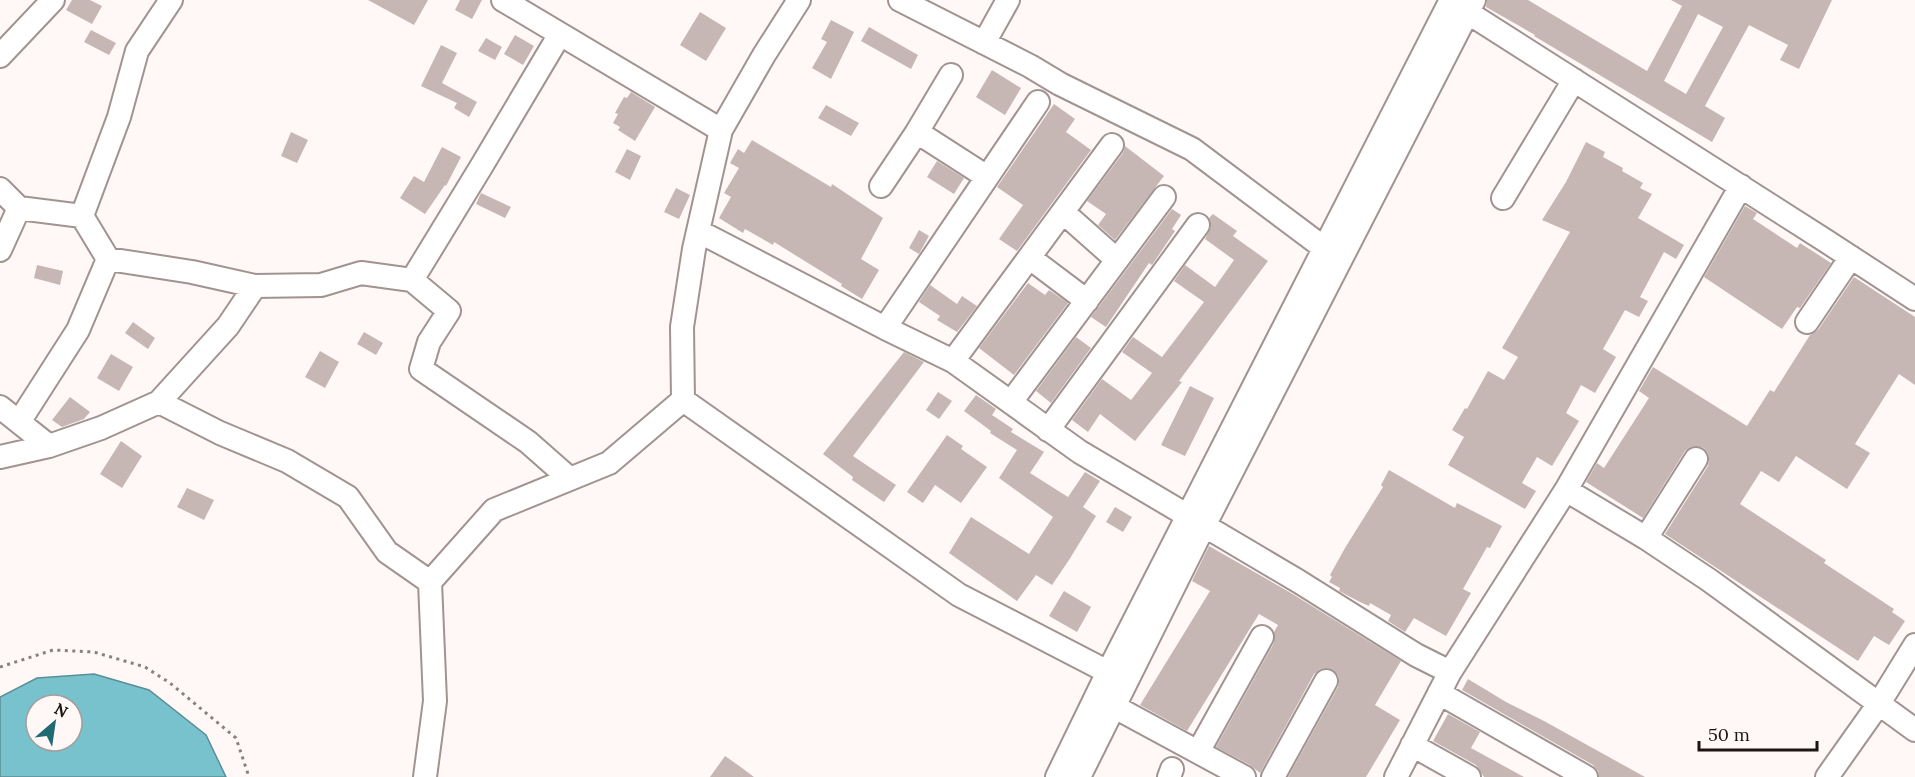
<svg xmlns="http://www.w3.org/2000/svg" width="1915" height="777" font-family="Lora,serif">
	<style>
		.water { fill: #77c2cd; stroke: #5b8e96; stroke-width: 1.5; fill-rule: evenodd }
		.building { fill: #c6b7b4; fill-rule: evenodd }
		.lines { fill: none; stroke-linecap: round; stroke-linejoin: round }
		.minor-casing { stroke: #a19390; stroke-width: 26 }
		.path { stroke: #878180; stroke-width: 3; stroke-dasharray: 3 4.5; stroke-linecap: butt }
		.minor { stroke: #fff; stroke-width: 22 }
	</style>
	<rect width="100%" height="100%" fill="#fff8f7"/>
	<path class="water" d="M94,674L149,690L206,735L226,777H0V697L37,678ZM36,705H72V741H36Z"/>
	<path class="building" d="M72,0H90L102,6L92,24L66,10Z
		M368,0H428L414,25Z
		M460,0H482L472,19L455,10Z
		M1487,0H1528L1647,71L1682,6L1671,0H1832L1799,69L1780,60L1788,45L1749,25L1705,106L1725,118L1712,142L1534,36L1535,35L1486,7ZM1698,14L1723,27L1686,94L1664,81Z
		M700,12L726,28L706,61L680,45Z
		M831,20L854,32L831,79L812,68L827,42L821,39Z
		M869,27L918,55L911,69L861,41Z
		M91,30L116,43L109,55L84,42Z
		M515,35L534,46L523,65L504,54Z
		M486,38L502,47L495,60L478,51Z
		M441,45L457,53L442,83L477,102L469,117L454,108L457,103L421,86Z
		M992,70L1021,88L1005,115L976,97Z
		M631,92L655,107L635,141L618,130L620,127L613,123L618,114L615,113L624,97L627,98Z
		M1054,104L1075,119L1066,132L1091,150L1017,251L999,239L1023,205L997,187Z
		M826,105L859,123L851,136L818,118Z
		M291,132L308,140L297,163L281,156Z
		M752,140L831,187L832,184L883,218L861,259L879,270L862,299L841,286L842,284L774,242L773,245L745,229L743,233L719,218L731,197L724,193L739,168L730,163L738,149L744,153Z
		M1586,142L1605,152L1603,157L1623,168L1622,171L1643,183L1640,188L1652,194L1638,218L1684,245L1676,259L1664,252L1640,297L1648,301L1639,317L1625,310L1603,349L1616,357L1595,393L1581,385L1566,413L1579,421L1552,466L1537,457L1522,483L1536,491L1525,509L1448,465L1464,437L1452,430L1465,408L1467,409L1488,371L1504,380L1518,357L1502,348L1570,232L1542,220L1566,182Z
		M1125,146L1164,176L1115,240L1098,225L1106,214L1087,201L1123,153Z
		M442,147L461,157L446,186L445,185L425,214L400,198L414,176L424,182Z
		M627,149L641,156L630,180L615,172Z
		M937,161L964,178L954,194L927,177Z
		M676,188L690,195L679,219L664,212Z
		M481,193L511,207L505,218L476,204Z
		M1745,206L1757,213L1753,219L1797,248L1800,243L1831,263L1800,308L1797,307L1782,329L1704,277Z
		M1172,209L1181,215L1172,229L1175,231L1152,265L1149,263L1106,327L1091,317Z
		M1213,214L1237,231L1233,236L1268,261L1179,381L1182,382L1135,441L1100,414L1088,432L1072,420L1102,379L1131,400L1152,373L1122,352L1133,337L1162,357L1204,302L1174,281L1185,265L1215,287L1234,260L1205,239L1211,227L1209,218Z
		M919,230L929,236L919,254L909,248Z
		M37,265L63,271L60,285L34,278Z
		M1854,277L1915,317V385L1899,374L1855,444L1870,453L1847,489L1796,456L1779,482L1761,471L1740,504L1826,560L1824,563L1894,609L1892,612L1905,621L1889,645L1874,636L1858,661L1665,534L1708,466L1709,460L1708,453L1704,448L1696,446L1690,447L1685,451L1643,518L1586,482L1597,463L1604,468L1649,398L1639,391L1653,367L1747,426L1770,390L1774,392L1810,335L1818,330Z
		M1028,283L1045,295L1049,290L1068,303L1014,375L979,348Z
		M930,285L957,304L962,296L977,306L957,332L937,320L940,316L919,302Z
		M133,322L155,338L148,349L125,333Z
		M364,332L383,343L376,355L357,344Z
		M1076,337L1091,348L1051,403L1036,391Z
		M320,351L339,362L325,388L305,377Z
		M904,352L924,362L853,456L896,485L884,502L852,480L853,477L823,454Z
		M111,354L133,367L119,391L97,378Z
		M1190,386L1214,398L1185,456L1161,445Z
		M938,392L952,401L939,419L926,410Z
		M976,395L996,409L992,415L1013,429L1011,432L1044,452L1030,473L1068,497L1085,472L1100,481L1083,507L1096,516L1069,560L1052,585L1036,575L1017,601L949,553L971,517L1029,554L1053,517L999,478L1017,450L990,433L991,431L964,411Z
		M70,397L90,412L84,419L62,427L52,420Z
		M947,435L963,446L961,449L987,467L961,503L935,485L923,503L907,492Z
		M121,441L142,456L122,488L100,474Z
		M1389,470L1455,508L1457,503L1502,526L1490,548L1487,547L1463,589L1471,593L1446,636L1414,618L1405,632L1388,621L1391,615L1370,603L1369,606L1360,602L1339,591L1340,588L1329,582L1332,577L1330,575L1345,548L1383,487L1381,485Z
		M187,488L214,500L204,520L177,507Z
		M1115,507L1132,517L1123,532L1106,522Z
		M1209,546L1291,593L1401,661L1375,705L1400,720L1366,777H1288L1338,687L1339,680L1338,675L1333,670L1326,668L1320,669L1314,674L1260,773L1250,765L1216,747L1274,643V632L1278,625L1259,614L1187,731L1140,705L1210,591L1192,581Z
		M1064,591L1091,607L1077,632L1049,616Z
		M1468,679L1506,702L1544,721L1645,777H1599L1598,771L1593,765L1462,690Z
		M1448,714L1480,732L1471,748L1524,777H1484L1476,765L1433,741Z
		M725,756L738,765L754,777H710Z"/>
	<g class="lines">
		<defs>
			<path id="minor" d="M503,0L721,130
				M900,0L1030,66L1060,84L1192,149L1324,248
				M1456,5L1826,241L1915,299
				M984,43L1008,0
				M0,56L53,0
				M951,75L917,132L987,177
				M881,186L917,132
				M0,189L19,208L82,216L119,117L137,51L171,0
				M1503,198L1574,80
				M1063,212L1117,260
				M82,216L108,259L192,272L255,286
				M698,231L885,328L953,361L1080,452L1298,581L1416,655L1450,672L1396,777
				M0,250L19,208
				M1030,258L1087,301
				M412,280L481,167L560,34
				M1807,322L1851,257
				M885,328L1038,102
				M953,361L1112,145
				M683,400L682,327L694,249L721,130L764,55L799,0
				M159,402L220,433L287,461L348,497L387,552L430,582
				M1011,402L1164,197
				M0,407L49,446
				M19,422L78,330L108,259
				M1048,430L1198,225
				M0,457L49,446L101,428L159,402L228,326L255,286L321,285L361,273L412,280L449,311L429,342L421,369L528,442L570,479
				M1566,490L1646,538L1709,580L1915,730
				M1646,538L1696,459
				M1450,672L1566,490L1741,186
				M1439,693L1586,777
				M1113,706L1244,777
				M1412,745L1469,777
				M1198,752L1262,637
				M425,777L435,701L430,582L494,510L609,463L683,400L959,595L1108,672
				M1057,777L1108,672L1451,0
				M1079,777L1204,526L1474,0
				M1169,777L1172,769
				M1273,777L1326,681
				M1827,777L1878,705L1915,645"/>
		</defs>
		<use href="#minor" class="minor-casing"/>
		<path class="path" d="M0,667L53,650L94,652L145,667L170,683L236,738L249,777"/>
		<use href="#minor" class="minor"/>
	</g>
	<g transform="translate(54 723) rotate(29)"><circle r="28" fill="#fff8f7" stroke="#a49e9c" stroke-width="1.5"/>
	<path d="M0-4.5L10 22L0 15L-10 22Z" fill="#1f6a73"/>
	<text y="-9" font-size="16" font-weight="bold" text-anchor="middle" fill="#1b1614">N</text>
	</g>
	<path d="M1699 741v9h118v-9" fill="none" stroke="#1b1614" stroke-width="3"/>
	<text x="1708" y="741" font-size="18" fill="#1b1614" stroke="#fff8f7" stroke-width="4.5" paint-order="stroke">50 m</text>
</svg>
